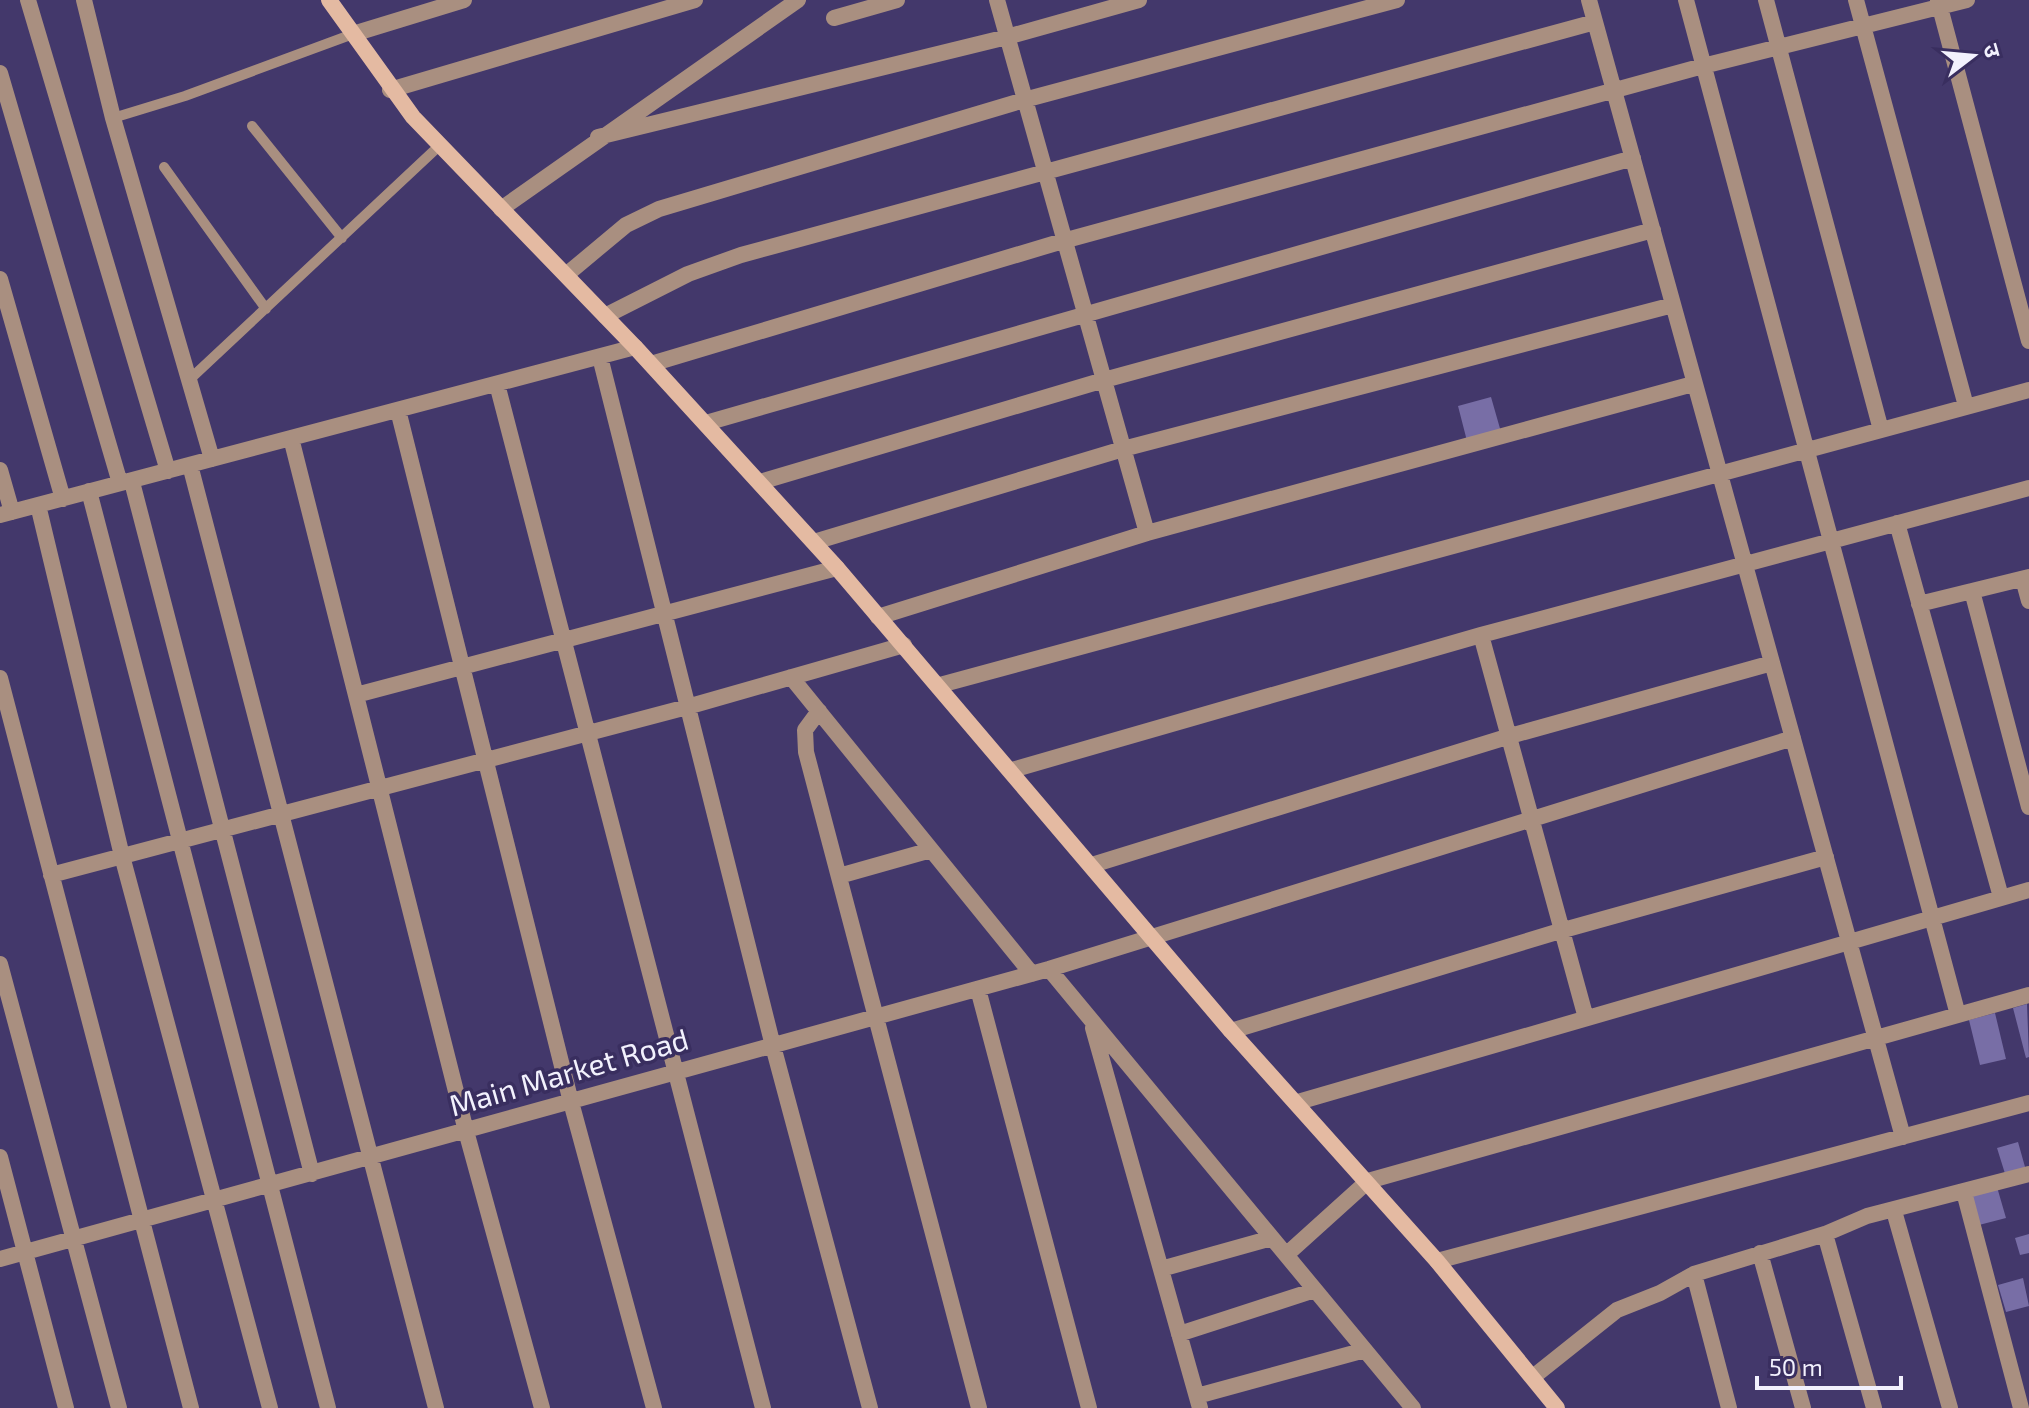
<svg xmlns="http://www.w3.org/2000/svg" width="2029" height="1408" font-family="'Exo 2','Noto Sans Devanagari',sans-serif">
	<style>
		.building { fill: #786ea6 }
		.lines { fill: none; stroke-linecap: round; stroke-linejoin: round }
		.lane { stroke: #a98f80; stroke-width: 10 }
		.street { stroke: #a98f80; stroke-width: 16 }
		.secondary { stroke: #e4baa2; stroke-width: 16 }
		.labels { text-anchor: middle; stroke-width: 7; stroke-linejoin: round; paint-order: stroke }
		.street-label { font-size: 30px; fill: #f2f1fd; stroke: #392e5f }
	</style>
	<rect width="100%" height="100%" fill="#43386b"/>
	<path class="building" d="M1491,397L1501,432L1467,441L1458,406Z
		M2027,1004L2029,1057L2026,1058L2013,1008Z
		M1995,1013L2006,1059L1980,1065L1969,1020Z
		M2018,1142L2027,1174L2007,1180L1997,1148Z
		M1997,1187L2006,1218L1979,1225L1971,1194Z
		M2029,1234V1253L2020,1255L2015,1238Z
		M2023,1278L2029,1306L2006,1312L1998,1285Z"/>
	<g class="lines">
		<path class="lane" d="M113,118L185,96L353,34
			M252,126L342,238
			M164,167L266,309
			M188,381L439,146"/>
		<path class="street" d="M28,0L168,471
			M84,0L113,118L212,459
			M997,0L1147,533
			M1589,0L1903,1137
			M1686,0L1958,1015
			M1766,0L1881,430
			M1856,0L1966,406
			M1938,0L2029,341
			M834,18L897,0
			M353,34L464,0
			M0,73L120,483
			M390,90L695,0
			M598,137L1007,37L1139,0
			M501,209L798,0
			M566,275L626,225L659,209L1024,100L1397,0
			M0,279L63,499
			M605,316L688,274L741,255L1595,22
			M600,357L773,1046L870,1408
			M651,364L1063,241L1703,66L1967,0
			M497,384L763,1408
			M398,410L571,1102L654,1408
			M706,423L1633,158
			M291,438L466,1131L542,1408
			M190,465L436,1408
			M0,470L12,512
			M132,482L312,1174
			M760,482L1104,380L1653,230
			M89,491L328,1408
			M38,505L122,856L270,1408
			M0,515L635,347
			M1897,523L2001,897
			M814,542L1123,449L1673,305
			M2023,579L2029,601
			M1972,591L2029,807
			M1919,604L2029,577
			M878,617L1147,533L1693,384
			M1481,635L1586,1018
			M791,677L1032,974
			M0,678L191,1408
			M940,685L2029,390
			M356,695L837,568
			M819,711L805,730L806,752L979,1408
			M1012,770L1481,635L2029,488
			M1092,865L1510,736L1772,663
			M51,875L687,707L904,645
			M839,876L931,850
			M0,964L119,1408
			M1049,969L1413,1408
			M978,989L1089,1408
			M1093,1028L1200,1408
			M1231,1031L1560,931L1826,857
			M1298,1102L2029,890
			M0,1157L66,1408
			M1964,1192L2021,1408
			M1894,1211L1950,1408
			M1825,1234L1874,1408
			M1760,1253L1803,1408
			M1286,1255L1368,1181L2029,995
			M0,1259L1049,969L1793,738
			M1437,1261L2029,1103
			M1161,1269L1272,1238
			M1694,1274L1729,1408
			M1179,1334L1315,1290
			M1533,1377L1617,1310L1660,1293L1694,1274L1825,1234L1867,1216L2029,1174
			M1197,1396L1365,1350"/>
		<path class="secondary" d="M329,0L413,117L635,347L837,568L1231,1031L1437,1261L1557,1408"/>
	</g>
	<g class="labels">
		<g class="street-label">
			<text transform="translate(569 1073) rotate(-16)" y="10">Main Market Road</text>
		</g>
	</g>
	<g transform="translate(1973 56) rotate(74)" stroke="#392e5f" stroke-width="6" paint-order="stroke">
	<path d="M0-6L14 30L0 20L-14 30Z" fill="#f2f1fd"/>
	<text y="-12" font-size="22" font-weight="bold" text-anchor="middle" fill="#f2f1fd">उ</text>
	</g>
	<path d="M1757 1376v12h144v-12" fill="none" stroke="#f2f1fd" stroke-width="4"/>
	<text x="1769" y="1376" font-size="24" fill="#f2f1fd" stroke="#392e5f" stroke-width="6" paint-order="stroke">50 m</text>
</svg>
